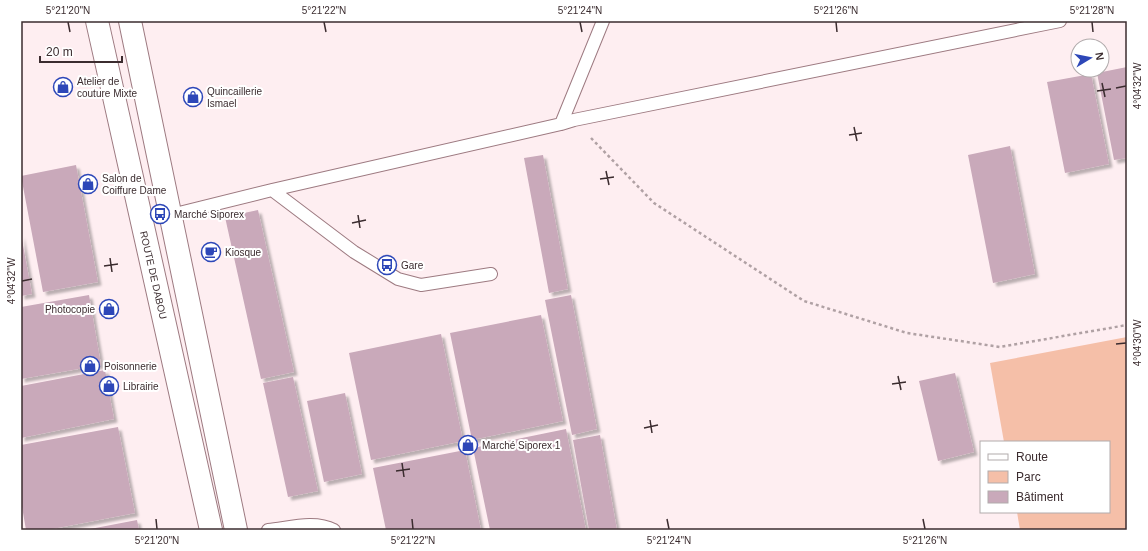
<svg xmlns="http://www.w3.org/2000/svg" width="1148" height="551" font-family="Helvetica,sans-serif">
	<style>
		.park { fill: #f5bfa8 }
		.building { fill: #c9a9ba; filter: url(#shadow) }
		.lines { fill: none; stroke-linecap: round; stroke-linejoin: round }
		.service-casing { stroke: #9d7a81; stroke-width: 14 }
		.tertiary-casing { stroke: #9d7a81; stroke-width: 24 }
		.path { stroke: #b0a1a4; stroke-width: 2.5; stroke-dasharray: 3 3; stroke-linecap: butt }
		.service { stroke: #fff; stroke-width: 12 }
		.tertiary { stroke: #fff; stroke-width: 22 }
		.ticks { fill: none; stroke: #3b2c2f; stroke-width: 1.5 }
		.labels { text-anchor: middle; stroke-width: 4; stroke-linejoin: round; paint-order: stroke }
		.poi-label { font-size: 10px; fill: #3b2c2f; stroke: #fff; text-anchor: start }
		.street-label { font-size: 10px; fill: #3b2c2f; stroke: #fff }
		.neatline { fill: none; stroke: #3b2c2f; stroke-width: 1.5 }
		.ticks-label { font-size: 10px; text-anchor: middle; fill: #3b2c2f }
	</style>
	<defs>
		<filter id="shadow"><feDropShadow dx="3.5" dy="3.5" stdDeviation="1" flood-color="#0004"/></filter>
	</defs>
	<rect width="100%" height="100%" fill="#feeef1"/>
	<path class="park" d="M1127,337V530H1020L1017,512H1109V442H1004L990,363Z"/>
	<path class="building" d="M1127,67V158L1114,160L1097,73Z
		M1091,74L1109,164L1065,173L1047,82Z
		M1010,146L1035,274L993,283L968,155Z
		M543,155L568,289L549,293L524,158Z
		M76,165L98,282L43,292L21,176Z
		M258,210L294,372L261,379L225,217Z
		M21,234L32,294L21,296Z
		M89,295L101,365L21,379V307Z
		M571,295L597,429L572,435L545,300Z
		M541,315L563,421L472,440L450,333Z
		M441,334L463,441L371,460L349,353Z
		M105,370L114,419L21,438V386Z
		M955,373L974,452L938,461L919,381Z
		M293,377L318,491L288,497L263,383Z
		M345,393L362,474L324,482L307,401Z
		M118,427L135,513L47,530H26L21,501V445Z
		M566,429L586,530H490L473,448Z
		M600,435L617,530H589L573,440Z
		M465,450L481,530H386L373,468Z
		M137,520L139,530H90V529Z"/>
	<g class="lines">
		<defs>
			<path id="service" d="M561,124L603,21
				M272,190L354,252L398,279L421,285L491,274
				M171,215L272,190L561,124L574,120L1060,21
				M268,530C289,528 314,520 334,530"/>
			<path id="tertiary" d="M97,21L211,530
				M130,21L236,530"/>
		</defs>
		<use href="#service" class="service-casing"/>
		<use href="#tertiary" class="tertiary-casing"/>
		<path class="path" d="M591,138L654,203L804,301L907,333L1000,347L1127,325"/>
		<use href="#service" class="service"/>
		<use href="#tertiary" class="tertiary"/>
	</g>
	<path class="ticks" d="M68,22L70,32M324,22L326,32M580,22L582,32M836,22L837,32M1092,22L1093,32M1102,83L1105,97M1116,88L1126,86M1097,91L1111,89M854,127L857,141M849,135L862,133M606,171L609,185M600,179L614,177M358,215L360,228M352,223L366,220M110,258L112,272M104,266L118,264M22,281L32,279M1116,344L1126,343M898,376L901,390M892,384L906,382M650,420L652,433M644,428L658,425M402,463L404,477M396,471L410,469M156,519L157,529M412,519L413,529M667,519L669,529M923,519L925,529"/>
	<defs>
		<symbol id="shop-ring" viewBox="-11 -11 22 22"><circle r="9.5" fill="#fff" stroke="#2d47b8" stroke-width="1.5"/><path d="M-5-2.5h2.3a2.7 3.5 0 0 1 5.4 0H5L5.5 6h-11ZM-1.5-2.5h3a1.5 2.3 0 0 0-3 0Z" fill="#2d47b8"/></symbol>
		<symbol id="bus-ring" viewBox="-11 -11 22 22"><circle r="9.5" fill="#fff" stroke="#2d47b8" stroke-width="1.5"/><path d="M-5-6H5V4H4V6H2V4H-2V6H-4V4H-5ZM-3.5-4V0h7V-4ZM-3.5 1.2v1.5H-2V1.2ZM2 1.2v1.5H3.5V1.2Z" fill="#2d47b8"/></symbol>
		<symbol id="cafe-ring" viewBox="-11 -11 22 22"><circle r="9.5" fill="#fff" stroke="#2d47b8" stroke-width="1.5"/><path d="M-5.5-4.5H6V0H3Q3 3.5 0 3.5H-2.5Q-5.5 3.5-5.5 0ZM3-3.2v2h1.7v-2ZM-6 4.5H4V6H-6Z" fill="#2d47b8"/></symbol>
	</defs>
	<g fill-rule="evenodd">
		<use href="#shop-ring" x="52" y="76" width="22" height="22"/>
		<use href="#shop-ring" x="182" y="86" width="22" height="22"/>
		<use href="#shop-ring" x="77" y="173" width="22" height="22"/>
		<use href="#bus-ring" x="149" y="203" width="22" height="22"/>
		<use href="#cafe-ring" x="200" y="241" width="22" height="22"/>
		<use href="#bus-ring" x="376" y="254" width="22" height="22"/>
		<use href="#shop-ring" x="98" y="298" width="22" height="22"/>
		<use href="#shop-ring" x="79" y="355" width="22" height="22"/>
		<use href="#shop-ring" x="98" y="375" width="22" height="22"/>
		<use href="#shop-ring" x="457" y="434" width="22" height="22"/>
	</g>
	<g class="labels">
		<g class="poi-label">
			<text x="77" y="85">Atelier de<tspan x="77" dy="12">couture Mixte</tspan></text>
			<text x="207" y="95">Quincaillerie<tspan x="207" dy="12">Ismael</tspan></text>
			<text x="102" y="182">Salon de<tspan x="102" dy="12">Coiffure Dame</tspan></text>
			<text x="174" y="218">Marché Siporex</text>
			<text x="225" y="256">Kiosque</text>
			<text x="401" y="269">Gare</text>
			<text x="95" y="313" text-anchor="end">Photocopie</text>
			<text x="104" y="370">Poisonnerie</text>
			<text x="123" y="390">Librairie</text>
			<text x="482" y="449">Marché Siporex 1</text>
		</g>
		<g class="street-label">
			<text transform="translate(154 275) rotate(77)" y="4">ROUTE DE DABOU</text>
		</g>
	</g>
	<rect width="1148" height="551" fill="none" stroke="#ffffff" stroke-width="44"/>
	<rect x="980" y="441" width="130" height="72" fill="#ffffff" stroke="#b1abac"/>
	<rect x="988" y="454" width="20" height="6" fill="#ffffff" stroke="#b1abac"/>
	<text x="1016" y="461" font-size="12" fill="#3b2c2f">Route</text>
	<rect x="988" y="471" width="20" height="12" fill="#f5bfa8" stroke="#b1abac"/>
	<text x="1016" y="481" font-size="12" fill="#3b2c2f">Parc</text>
	<rect x="988" y="491" width="20" height="12" fill="#c9a9ba" stroke="#b1abac"/>
	<text x="1016" y="501" font-size="12" fill="#3b2c2f">Bâtiment</text>
	<g transform="translate(1090 58) rotate(80)"><circle r="19" fill="#ffffff" stroke="#b1abac"/>
	<path d="M0-3L7 15L0 10L-7 15Z" fill="#2d47b8"/>
	<text y="-6" font-size="11" font-weight="bold" text-anchor="middle" fill="#3b2c2f">N</text>
	</g>
	<path d="M40 56v6h82v-6" fill="none" stroke="#3b2c2f" stroke-width="2"/>
	<text x="46" y="56" font-size="12" fill="#3b2c2f" stroke="#ffffff" stroke-width="3" paint-order="stroke">20 m</text>
	<rect x="22" y="22" width="1104" height="507" class="neatline"/>
	<g class="ticks-label">
		<text x="68" y="14">5°21'20"N</text>
		<text x="324" y="14">5°21'22"N</text>
		<text x="580" y="14">5°21'24"N</text>
		<text x="836" y="14">5°21'26"N</text>
		<text x="1092" y="14">5°21'28"N</text>
		<text transform="translate(1137 86) rotate(-90)" y="4">4°04'32"W</text>
		<text transform="translate(11 281) rotate(-90)" y="4">4°04'32"W</text>
		<text transform="translate(1137 343) rotate(-90)" y="4">4°04'30"W</text>
		<text x="157" y="544">5°21'20"N</text>
		<text x="413" y="544">5°21'22"N</text>
		<text x="669" y="544">5°21'24"N</text>
		<text x="925" y="544">5°21'26"N</text>
	</g>
</svg>
